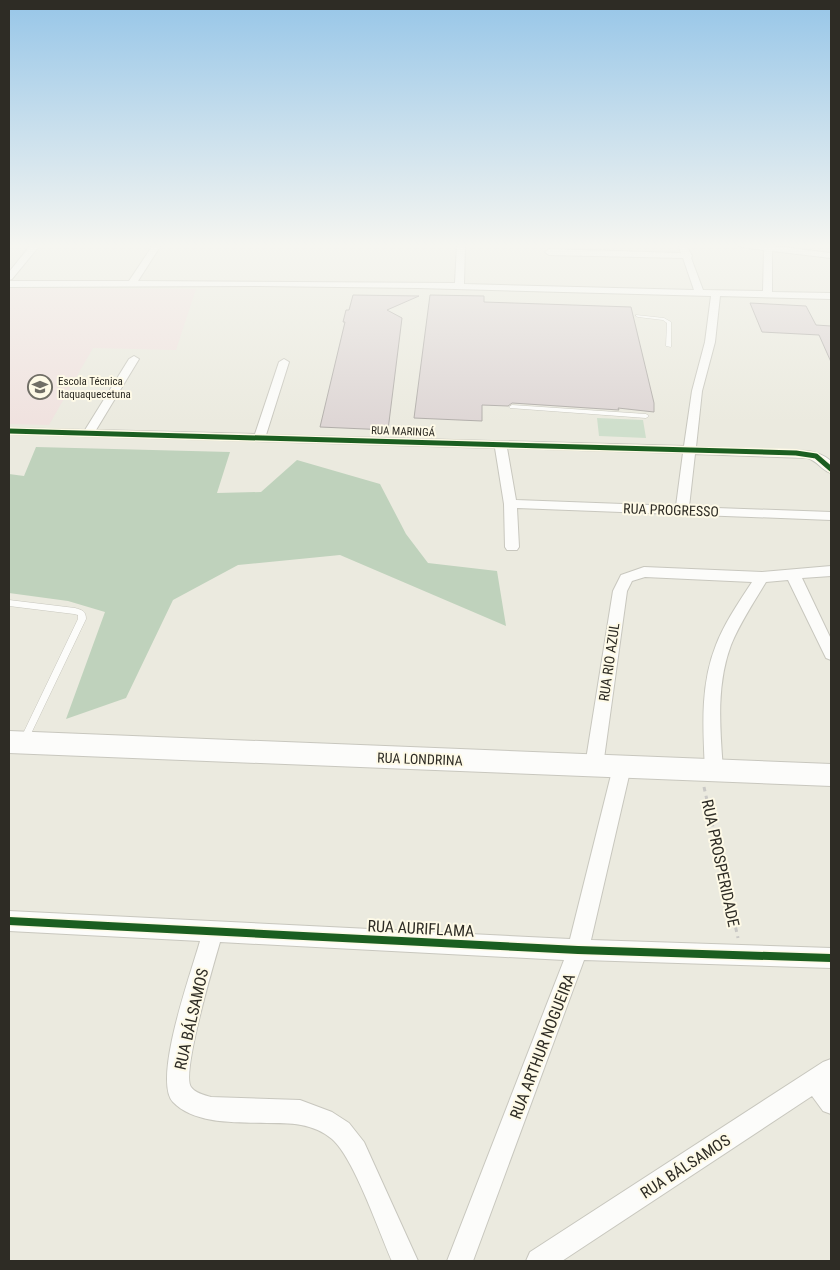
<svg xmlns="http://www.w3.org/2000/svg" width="840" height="1270" font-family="'Roboto Condensed',sans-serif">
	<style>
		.education { fill: #f0e2df }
		.green { fill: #cfdfcc }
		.forest { fill: #bfd2bc }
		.building { fill: #ded6d5; stroke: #b2aeaa }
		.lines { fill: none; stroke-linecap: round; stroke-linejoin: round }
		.lane-casing { stroke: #c8c7be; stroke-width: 1 }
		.street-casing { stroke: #c8c7be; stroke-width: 2 }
		.secondary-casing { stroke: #c8c7be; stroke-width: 2 }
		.path { stroke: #cac9c6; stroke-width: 3; stroke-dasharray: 4.5 4.5; stroke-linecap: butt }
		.lane { fill: #fcfcfa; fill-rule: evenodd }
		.street { fill: #fcfcfa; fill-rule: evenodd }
		.secondary { fill: #fcfcfa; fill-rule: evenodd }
		.cycleway-far1-casing { stroke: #fefae7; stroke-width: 8 }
		.cycleway-casing { stroke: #fefae7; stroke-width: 11 }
		.cycleway-far1 { stroke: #1b5e20; stroke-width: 5 }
		.cycleway { stroke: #1b5e20; stroke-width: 8 }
		.labels { text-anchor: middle; stroke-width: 4; stroke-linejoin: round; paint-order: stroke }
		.far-poi-label { font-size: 11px; fill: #2e2c25; stroke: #fefae7; text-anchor: start }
		.far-street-label { font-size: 11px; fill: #2e2c25; stroke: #fefae7 }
		.street-label { font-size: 14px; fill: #2e2c25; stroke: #fefae7 }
		.near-street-label { font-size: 16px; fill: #2e2c25; stroke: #fefae7 }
	</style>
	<rect width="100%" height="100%" fill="#ebeadf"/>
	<path class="education" d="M9,288L196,289L176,350L93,348L49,425L9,424Z"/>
	<path class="green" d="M597,418L643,420L646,438L599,436Z"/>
	<path class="forest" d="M36,447L230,452L217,493L261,492L297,460L380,484L406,534L428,563L497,571L506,626L340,555L238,565L173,600L126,698L66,719L105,612L68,601L9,593V474L24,476Z"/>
	<path class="building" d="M353,295L419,296L387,310L402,318L388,430L320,427L345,322H343L346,310H349Z
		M430,295L484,296V302L631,307L654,403V412L618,408L619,410L512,403L508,406L482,405V421L414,418Z
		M750,303L806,306L816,325L831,326V362L819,335L762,332Z"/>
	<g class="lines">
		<defs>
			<path id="lane" d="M636,315L664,318L671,322V347L666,346L667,323L663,320L638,317L636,316Z
				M512,405L646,414L649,416L646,418L510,408L509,407Z
				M9,600L75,608C82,610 86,611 86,619L28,740L27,743L24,744L21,743L20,740L78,619V615L74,614L9,606Z"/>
			<path id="street" d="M31,245H40L12,279L9,280V272Z
				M153,245H161L138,281L455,283L457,245H465L464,284L694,290L683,258L549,255L545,252L549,249L681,253L678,245H686L692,256L691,258L703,290L763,291L764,250L742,247L738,245H765L831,253V258L772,251V292L831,293V299L720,296L715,342L702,391L696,447L807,451C816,452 824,455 831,461V473C822,471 817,460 807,458L695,454L689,507L831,512V520L517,508L519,547L517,550H507L505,547L504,504L495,448L9,434V428L85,430L129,359L134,356L139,359L96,430L255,434L279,362L284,359L289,362L266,435L684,446L692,391L705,342L711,296L418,288L258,286L9,287V281H129ZM507,448L683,453L676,506L516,500Z
				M831,566V576L802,578L831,639V660L826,658L788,580L766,582C754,602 740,623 731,645C716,685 720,728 723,770L720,775L714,778L708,775L705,770C703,728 700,685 716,645C725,622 739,602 752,582L645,577L632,581L627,591L603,766L600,771L594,773L588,771L585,766L613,591L621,575L644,567L762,572Z
				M622,759L628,762L631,767L591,940L831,948V968L584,960L473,1261H447L564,960L220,942C214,963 181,1074 191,1087C195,1093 204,1095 211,1097L300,1100L332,1112L349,1123L364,1142L418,1261H392C379,1232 354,1158 332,1139C313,1123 290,1123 267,1123C239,1122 195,1125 173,1102C152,1080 192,970 200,941L9,931V911L570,939L613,767L616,762Z
				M831,1059V1114L823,1111L812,1096L562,1261H526L530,1252L823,1062Z"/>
			<path id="secondary" d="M9,731L831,764V786L9,753Z"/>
		</defs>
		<use href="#lane" class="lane-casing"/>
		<use href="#street" class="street-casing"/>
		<use href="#secondary" class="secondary-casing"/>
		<path class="path" d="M704,787L738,938"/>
		<use href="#lane" class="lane"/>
		<use href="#street" class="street"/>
		<use href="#secondary" class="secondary"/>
		<defs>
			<path id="cycleway-far1" d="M9,431L796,453L816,456L831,469"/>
			<path id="cycleway" d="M9,921L578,950L831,958"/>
		</defs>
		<use href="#cycleway-far1" class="cycleway-far1-casing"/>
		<use href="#cycleway" class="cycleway-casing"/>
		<use href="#cycleway-far1" class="cycleway-far1"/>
		<use href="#cycleway" class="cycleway"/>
	</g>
	<linearGradient id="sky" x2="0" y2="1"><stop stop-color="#97c6e8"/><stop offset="0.58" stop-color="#f6f6f1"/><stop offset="1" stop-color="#f6f6f1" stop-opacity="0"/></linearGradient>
	<rect width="840" height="423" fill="url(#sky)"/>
	<defs>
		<symbol id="university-ring" viewBox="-11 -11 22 22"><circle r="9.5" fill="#fefae7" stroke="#706e66" stroke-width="1.5"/><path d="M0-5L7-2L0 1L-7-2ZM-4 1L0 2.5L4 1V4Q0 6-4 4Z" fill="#706e66"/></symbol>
	</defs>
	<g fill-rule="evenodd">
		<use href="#university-ring" x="26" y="373" width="28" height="28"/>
	</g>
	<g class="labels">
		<g class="far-poi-label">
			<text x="58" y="385">Escola Técnica<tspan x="58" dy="13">Itaquaquecetuna</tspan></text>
		</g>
		<g class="far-street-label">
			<text transform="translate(403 431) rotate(2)" y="4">RUA MARINGÁ</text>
		</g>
		<g class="street-label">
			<text transform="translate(671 510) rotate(2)" y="5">RUA PROGRESSO</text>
			<text transform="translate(609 662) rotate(-82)" y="5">RUA RIO AZUL</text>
			<text transform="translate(420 759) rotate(2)" y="5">RUA LONDRINA</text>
		</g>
		<g class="near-street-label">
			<text transform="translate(721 863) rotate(78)" y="6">RUA PROSPERIDADE</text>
			<text transform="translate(421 928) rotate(3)" y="6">RUA AURIFLAMA</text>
			<text transform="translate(191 1019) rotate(-77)" y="6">RUA BÁLSAMOS</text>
			<text transform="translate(542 1046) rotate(-69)" y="6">RUA ARTHUR NOGUEIRA</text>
			<text transform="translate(685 1166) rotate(-33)" y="6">RUA BÁLSAMOS</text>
		</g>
	</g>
	<rect width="840" height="1270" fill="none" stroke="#2e2c25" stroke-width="20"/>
</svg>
